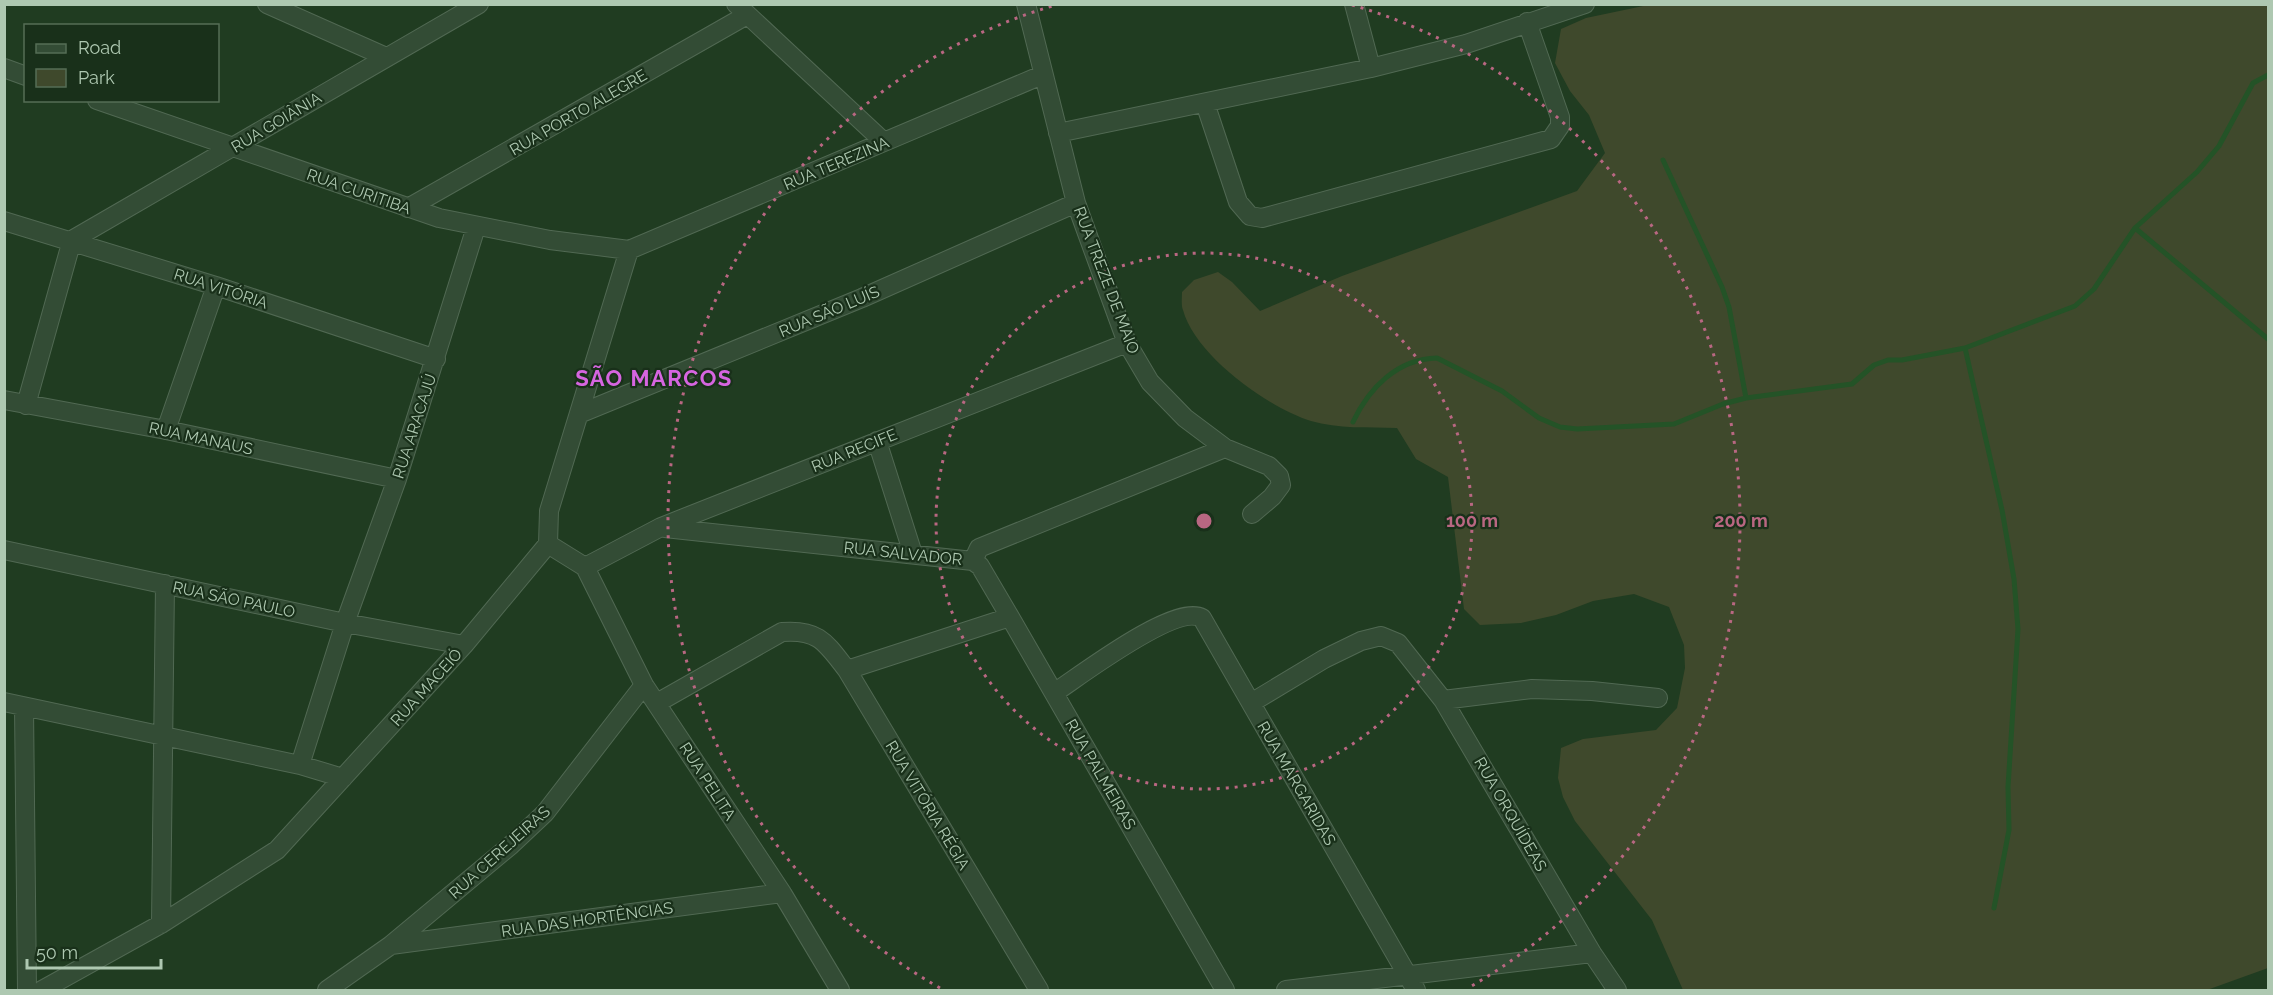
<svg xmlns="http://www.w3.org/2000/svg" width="2273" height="995" font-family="Raleway,sans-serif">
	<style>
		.green { fill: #3f492c }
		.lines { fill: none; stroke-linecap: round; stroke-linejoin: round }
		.stream { stroke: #245327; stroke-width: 5 }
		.minor-casing { stroke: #516953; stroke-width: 20 }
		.minor { stroke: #334c35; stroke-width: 18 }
		.ring { fill: none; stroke: #b96782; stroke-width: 3; stroke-dasharray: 3 6 }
		.labels { text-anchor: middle; stroke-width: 4.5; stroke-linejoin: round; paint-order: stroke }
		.street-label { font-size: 16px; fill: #aec8b1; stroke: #19301a }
		.district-label { font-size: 22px; font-weight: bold; letter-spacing: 1.5px; fill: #d665e0; stroke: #19301a }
		.centre { fill: #b96782; stroke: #19301a; stroke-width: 3 }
		.ring-label { font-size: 18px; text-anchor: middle; font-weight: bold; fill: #b96782; stroke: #19301a; stroke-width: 4.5; stroke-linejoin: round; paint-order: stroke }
	</style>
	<rect width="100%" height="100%" fill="#203c21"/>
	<path class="green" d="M1648,5H2268V968L2207,990H1683L1652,920L1575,821L1563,797L1558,778L1561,748L1583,739L1656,730L1677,708L1685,668L1684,645L1669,607L1634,594L1593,601L1556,615L1521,623L1480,625L1464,609L1448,477L1416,459L1397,428C1369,427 1338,429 1311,421C1268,408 1195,355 1183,310C1181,305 1182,298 1182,292L1194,280L1218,272L1232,282L1260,311L1342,276L1577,191L1605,153L1589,115L1570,91L1555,63L1561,29L1586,18Z"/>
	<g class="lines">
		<path class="stream" d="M1663,160L1722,287L1729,307L1746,398
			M2135,228L2268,339
			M1965,348L2002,510L2014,579L2018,629L2008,787L2009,830L1994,908
			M1353,422C1369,388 1397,359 1437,358L1502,391L1539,418L1560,427L1577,429L1674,424L1723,404L1746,398L1852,384L1874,365L1888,360H1902L1965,348L2075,306L2094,289L2135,228L2197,172L2219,146L2253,83L2268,75"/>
		<defs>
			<path id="minor" d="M267,4L386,57
				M736,4L884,142
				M1026,4L1076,203L1127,343L1150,382L1185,418L1225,448L1269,466L1279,476L1281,485L1272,497L1252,514
				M1354,4L1371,68
				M4,68L26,76
				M97,100L439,218L550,240L629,250
				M1205,103L1238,202L1250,216L1262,218L1551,139L1560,126V117L1527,22
				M1058,133L1371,68L1466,44L1585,4
				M408,208L747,15
				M4,221L216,286L436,359
				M629,250L1042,75
				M4,400L166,430L397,479
				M26,405L72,240L479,4
				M579,414L862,298L1076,203
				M166,430L216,286
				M877,441L913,554
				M665,528L973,561
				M548,544L585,567
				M4,550L345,623L464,645
				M973,561L980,566L1010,617L1225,990
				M973,561L979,548L1225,448
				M585,567L661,527L1127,343
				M585,567L644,685L782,893L840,990
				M847,670L1010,617
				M1054,693C1080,676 1175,603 1202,618L1416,990
				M1443,700L1532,689L1592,691L1658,698
				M4,702L300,765L343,778
				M657,703L782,632C819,629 826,643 847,670L1039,990
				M1251,703L1324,659L1361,641L1381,636L1398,643L1443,700L1592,953L1617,990
				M24,707L27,990
				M300,765L345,623L397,479L476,227
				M161,924L165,584
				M391,945L782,893
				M42,990L161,924L277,850L464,645L548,544L549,511L629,250
				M327,990L391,945L511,845L545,813L644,685
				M1286,990L1592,953"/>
		</defs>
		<use href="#minor" class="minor-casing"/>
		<use href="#minor" class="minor"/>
	</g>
	<g class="ring">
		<circle cx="1204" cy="521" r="268"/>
		<path d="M940 988A537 537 0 0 1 1056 5M1352 5A537 537 0 0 1 1468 988"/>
	</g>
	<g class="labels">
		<g class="street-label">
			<text transform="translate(578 112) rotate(-30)" y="6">RUA PORTO ALEGRE</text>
			<text transform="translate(276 122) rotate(-31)" y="6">RUA GOIÂNIA</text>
			<text transform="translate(836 163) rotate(-23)" y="6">RUA TEREZINA</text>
			<text transform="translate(359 191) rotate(19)" y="6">RUA CURITIBA</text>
			<text transform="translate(1107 280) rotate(69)" y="6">RUA TREZE DE MAIO</text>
			<text transform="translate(221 288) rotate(18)" y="6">RUA VITÓRIA</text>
			<text transform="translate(829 311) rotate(-23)" y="6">RUA SÃO LUÍS</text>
			<text transform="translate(414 426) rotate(-72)" y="6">RUA ARACAJÚ</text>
			<text transform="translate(201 438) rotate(12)" y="6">RUA MANAUS</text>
			<text transform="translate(854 450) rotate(-22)" y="6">RUA RECIFE</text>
			<text transform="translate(903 553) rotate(6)" y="6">RUA SALVADOR</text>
			<text transform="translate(234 599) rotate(12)" y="6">RUA SÃO PAULO</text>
			<text transform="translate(426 687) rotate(-48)" y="6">RUA MACEIÓ</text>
			<text transform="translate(1101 774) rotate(60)" y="6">RUA PALMEIRAS</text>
			<text transform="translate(708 781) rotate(57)" y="6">RUA PELITA</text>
			<text transform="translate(1297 783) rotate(60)" y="6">RUA MARGARIDAS</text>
			<text transform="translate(928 805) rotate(59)" y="6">RUA VITÓRIA RÉGIA</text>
			<text transform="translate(1511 814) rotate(60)" y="6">RUA ORQUÍDEAS</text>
			<text transform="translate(499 852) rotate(-42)" y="6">RUA CEREJEIRAS</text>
			<text transform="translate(587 919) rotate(-8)" y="6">RUA DAS HORTÊNCIAS</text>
		</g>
		<g class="district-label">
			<text x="654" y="386">SÃO MARCOS</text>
		</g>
	</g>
	<circle cx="1204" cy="521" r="9" class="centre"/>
	<g class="ring-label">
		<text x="1472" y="527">100 m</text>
		<text x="1741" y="527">200 m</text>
	</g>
	<rect width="2273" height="995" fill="none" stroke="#aec8b1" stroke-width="12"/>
	<rect x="24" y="24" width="195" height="78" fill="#19301a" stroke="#556d56" stroke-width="1.5"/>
	<rect x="36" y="44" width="30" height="9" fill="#334c35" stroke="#556d56" stroke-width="1.5"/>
	<text x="78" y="54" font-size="18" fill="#aec8b1">Road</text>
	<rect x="36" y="69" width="30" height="18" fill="#3f492c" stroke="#556d56" stroke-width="1.5"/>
	<text x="78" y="84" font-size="18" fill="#aec8b1">Park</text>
	<path d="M27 959v9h134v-9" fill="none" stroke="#aec8b1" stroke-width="3"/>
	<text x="36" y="959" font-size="18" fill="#aec8b1" stroke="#19301a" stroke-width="4.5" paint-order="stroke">50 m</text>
</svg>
